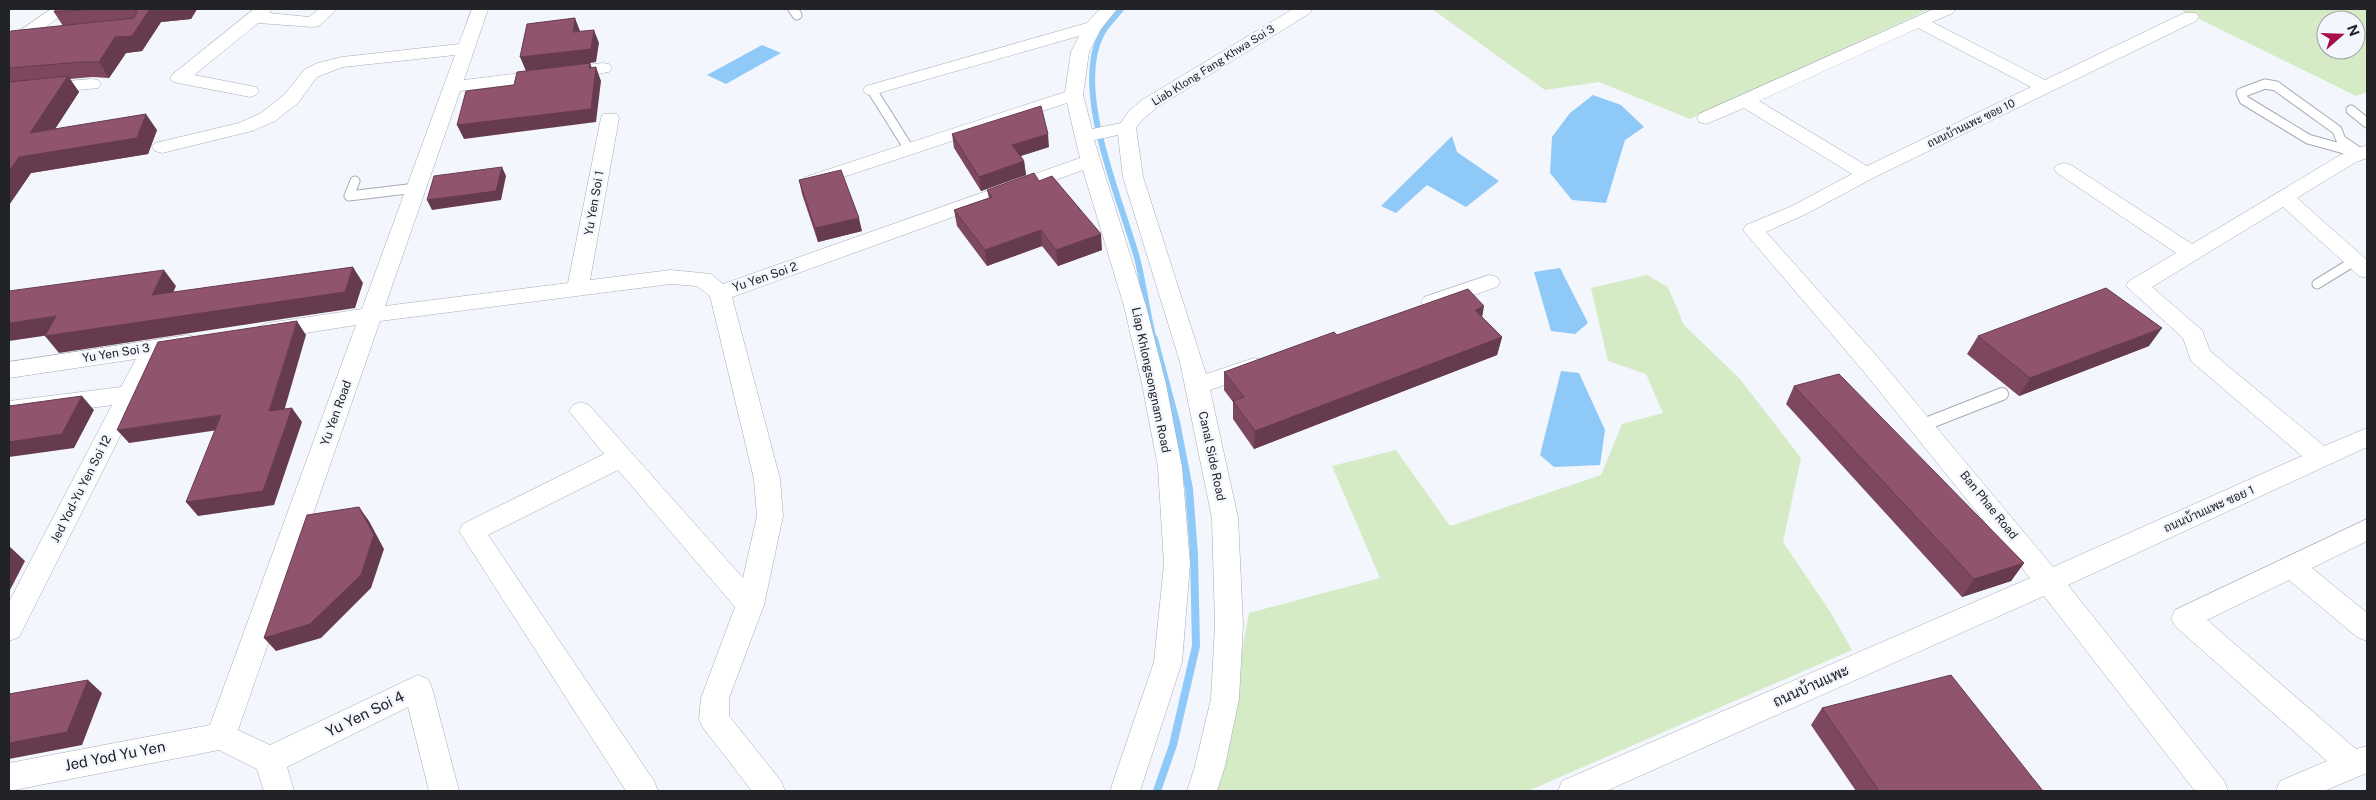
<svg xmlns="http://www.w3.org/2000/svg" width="2376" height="800" font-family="'Public Sans',Sarabun,sans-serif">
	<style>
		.green { fill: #d5ebc5; fill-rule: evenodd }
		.water { fill: #8fc9f7 }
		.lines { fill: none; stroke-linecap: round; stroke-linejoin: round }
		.stream-far1 { stroke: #8fc9f7; stroke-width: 6 }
		.stream { stroke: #8fc9f7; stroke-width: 8 }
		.service-far1-casing { stroke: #a5abb5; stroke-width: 11 }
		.service-casing { stroke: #a5abb5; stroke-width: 14 }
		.minor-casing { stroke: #a5abb5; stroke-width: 1 }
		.service-far1 { stroke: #fff; stroke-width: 9 }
		.service { stroke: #fff; stroke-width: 12 }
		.minor { fill: #fff; fill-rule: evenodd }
		.wall { fill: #7d485f }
		.shaded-wall { fill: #663b4d }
		.building { fill: #91546e; stroke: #663b4d }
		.labels { text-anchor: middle; stroke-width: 5; stroke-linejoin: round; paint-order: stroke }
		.far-street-label { font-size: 11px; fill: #212327; stroke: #f3f6fd }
		.street-label { font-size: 12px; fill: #212327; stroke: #f3f6fd }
		.near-street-label { font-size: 15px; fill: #212327; stroke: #f3f6fd }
	</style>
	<rect width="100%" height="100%" fill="#f3f6fd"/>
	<path class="green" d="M1432,9H1930L1690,119L1599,82L1545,90Z
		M2179,9H2367V92L2356,96ZM2326,20H2356V50H2326Z
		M1647,275L1668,287L1684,325L1740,379L1801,458L1783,542L1831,613L1852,650L1528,791H1213L1222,761L1249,613L1380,578L1332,466L1396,450L1450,526L1601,475L1622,424L1663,413L1646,374L1608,361L1591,288Z"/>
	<path class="water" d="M762,45L781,53L726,84L707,75Z
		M1593,95L1621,105L1644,127L1625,140L1606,203L1572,200L1550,173L1552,137L1570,113Z
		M1452,136L1457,152L1499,181L1466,207L1427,185L1396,213L1381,206Z
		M1560,268L1588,323L1575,334L1551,331L1534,272Z
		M1561,371L1579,373L1605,430L1600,465L1554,467L1540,455Z"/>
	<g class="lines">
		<path class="stream-far1" d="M1121,9C1115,17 1107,24 1102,33C1071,89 1121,200 1137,258C1144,285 1147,313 1154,340"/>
		<path class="stream" d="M1154,339L1176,422L1189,489L1194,555L1196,646L1173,745L1157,791"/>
		<defs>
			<path id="service-far1" d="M793,9L797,15
				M2265,84L2276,86L2337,130L2341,140L2362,154L2308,139L2244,100L2241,93Z
				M872,90L909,149
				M2351,110L2367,123
				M355,181L349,196L416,188
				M2317,284L2356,260"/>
			<path id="service" d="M1923,425L2002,394"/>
			<path id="minor" d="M51,9H70L15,50L9,51V38Z
				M254,9H272L269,13L309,17L319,9H337L319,26L313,27L258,23L194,75L256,87L259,91L256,95L250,97L173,82L170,78L173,74Z
				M472,9H488L464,80L603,63L609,64L612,68L609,72L603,73L460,91L385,306L568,283L601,118L603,114H617L619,118L590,280L671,270L711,274L723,284L1080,158L1067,103L819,185L812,187L805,185L802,181L805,177L1065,92L1071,52L1079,36L872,95L866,94L863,90L866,86L1087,23L1100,9H1117L1101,29L1089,52L1083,95L1092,129L1121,123L1129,111L1142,100L1293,9H1312L1310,13L1156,108L1143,119L1136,128L1143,177L1206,374L1254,358L1262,360L1266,366L1262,372L1210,390L1238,518L1243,625L1239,699L1225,766L1217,791H1187L1195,766L1211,699L1215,625L1212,518L1180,362L1123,177L1118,135L1094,140L1146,306L1166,384L1182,467L1190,564L1182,662L1140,791H1110L1154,662L1164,564L1158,467L1142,384L1124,306L1083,170L732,297L780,479L783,516L764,605L729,698V716L781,781L785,791H752L704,729L699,720L701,698L735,607L618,470L488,535L654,781L658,791H626L459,531L463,524L604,454L569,411L573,405L581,402L589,405L743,578L757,516L754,479L710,296L697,286L671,284L380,321L238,730L270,745L418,675L428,679L432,688L459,791H429L408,707L287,767L294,791H264L257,769L219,750L9,791V763L210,725L356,325L268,339L260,336L257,331L260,326L268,323L362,309L455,55L343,67L317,77L298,103L275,121L252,131L162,153L155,151L152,147L155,143L239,123L261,113L284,95L305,69L318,63L342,57L459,44Z
				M1934,9H1955L1953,13L1932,22L2045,80L2184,13H2196L2199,17L2196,21L1873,178L1806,214L1766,232L1881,361L2053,567L2302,456L2191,361L2183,338L2126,286L2129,281L2176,253L2057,173L2054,169L2057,165L2064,163L2071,165L2192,244L2342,154L2367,145V158L2356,162L2297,198L2367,260V278L2359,276L2283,207L2152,287L2202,330L2210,351L2324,446L2367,428V447L2068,585L2224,781L2228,791H2195L2044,596L1606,791H1558L1562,781L2030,578L1864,372L1743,230L1746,225L1792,206L1852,174L1744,108L1706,124L1699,122L1697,118L1699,114ZM1918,28L2031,87L1867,166L1759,101Z
				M92,79L98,80L101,84L98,88L9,97V86Z
				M1489,275L1497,277L1500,282L1497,287L1432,309L1424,307L1421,302L1424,297Z
				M187,335L195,337L198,343L195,349L161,355L19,637L9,641V602L112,405L9,419V401L121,387L136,359L9,378V362Z
				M2367,519V541L2312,568L2367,613V641L2357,637L2289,580L2207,620L2356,749L2367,746V773L2324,791H2276L2280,781L2327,761L2175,626L2171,618L2175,610Z"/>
		</defs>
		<use href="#service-far1" class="service-far1-casing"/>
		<use href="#service" class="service-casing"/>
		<use href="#minor" class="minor-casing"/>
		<use href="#service-far1" class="service-far1"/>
		<use href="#service" class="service"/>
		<use href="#minor" class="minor"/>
	</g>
	<path class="wall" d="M56,9H197L191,19L161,22L142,51L126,53L109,78L92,77L70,79L79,92L55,129L157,130L148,154L31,173L9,205V34L63,26L54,12Z
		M952,134L1049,147L1021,156L1024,161L1026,175L981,191L954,148Z
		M799,180L862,231L818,242L802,194Z
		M1039,181L1102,250L1058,266L1042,246L987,266L957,226L954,210L989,198L987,190Z
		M1482,317L1502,337L1497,355L1254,449L1233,419V402L1224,390V372L1337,335Z
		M1978,336L2149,346L2019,396L1967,354Z
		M1794,386L2024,563L2011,581L1962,597L1786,404Z
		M1822,708L2043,791H1856L1811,725Z"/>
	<path class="shaded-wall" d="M150,9H197L191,19L161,22L142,51L126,53L109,78L99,62L115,37Z
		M575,18L580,31L573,32Z
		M594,30L599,43L596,62L590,63L595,76L526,71L520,57Z
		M596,67L601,81L596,122L464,139L457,125Z
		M68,76L79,92L42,149L30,133Z
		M146,114L157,130L148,154L31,173L9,205V171L19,157Z
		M1048,134L1049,147L1014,158L1012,145Z
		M1024,161L1026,175L981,191L979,177Z
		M502,167L506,176L501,200L432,210L427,200Z
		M859,218L862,231L818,242L815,228Z
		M1041,230L1042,246L987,266L985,250Z
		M1101,234L1102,250L1058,266L1056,250Z
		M353,267L363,283L355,308L59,353L45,336Z
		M164,270L176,286L165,311L152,295Z
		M1484,306L1481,324L1475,310Z
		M56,316L70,332L9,341V323Z
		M297,321L306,335L280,425L269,411Z
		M2162,328L2149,346L2019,396L2030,378Z
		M1502,337L1497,355L1254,449L1255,431Z
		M82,396L94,410L74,448L9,457V442Z
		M292,408L302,422L274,505L198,516L186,502Z
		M221,415L232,428L129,443L117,430Z
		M359,507L369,521L384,549L371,588L321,638L276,651L264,638Z
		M9,546L25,561L9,592Z
		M2024,563L2011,581L1962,597L1974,579Z
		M88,680L102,693L82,745L9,759V743Z"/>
	<path class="building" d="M56,9H94L54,12Z
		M134,9H150L132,36L115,37L99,62H81L9,68V34L11,31L134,18L137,12Z
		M575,18L573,32L594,30L591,49L520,57L527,24Z
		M590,63L589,68L596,67L591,109L457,125L466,91L514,85L517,72Z
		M68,76L30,133L146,114L137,138L19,157L9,171V82Z
		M1041,106L1048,134L1012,145L1024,161L979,177L952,134Z
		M502,167L496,191L427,200L434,176Z
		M841,170L859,218L815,228L799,180Z
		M1034,173L1039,181L1052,176L1101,234L1056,250L1041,230L985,250L954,210L992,197L987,190Z
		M353,267L345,292L45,336L56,316L9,323V291L164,270L152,295Z
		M2106,288L2162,328L2030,378L1978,336Z
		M1468,289L1484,306L1475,310L1502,337L1255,431L1233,401L1244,397L1224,372L1334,332L1337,335Z
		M297,321L269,411L292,408L263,491L186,502L221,415L117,430L158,342Z
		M1839,374L2024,563L1974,579L1794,386Z
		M82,396L62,434L9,442V406Z
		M359,507L374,535L361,575L310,624L264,638L307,515Z
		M1951,675L2043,791H1879L1822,708Z
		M88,680L67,732L9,743V694Z"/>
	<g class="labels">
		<g class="far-street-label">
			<text transform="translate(1213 65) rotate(-32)" y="4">Liab Klong Fang Khwa Soi 3</text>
			<text transform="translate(1971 123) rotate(-26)" y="4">ถนนบ้านแพะ ซอย 10</text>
		</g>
		<g class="street-label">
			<text transform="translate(594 203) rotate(-80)" y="4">Yu Yen Soi 1</text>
			<text transform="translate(765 277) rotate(-19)" y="4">Yu Yen Soi 2</text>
			<text transform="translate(116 353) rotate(-9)" y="4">Yu Yen Soi 3</text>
			<text transform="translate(1151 380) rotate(78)" y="4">Liap Khlongsongnam Road</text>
			<text transform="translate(336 413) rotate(-70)" y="4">Yu Yen Road</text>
			<text transform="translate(1212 456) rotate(78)" y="4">Canal Side Road</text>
			<text transform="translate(81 489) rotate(-63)" y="4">Jed Yod-Yu Yen Soi 12</text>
			<text transform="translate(1989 505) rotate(51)" y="4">Ban Phae Road</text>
			<text transform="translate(2209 509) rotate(-24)" y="4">ถนนบ้านแพะ ซอย 1</text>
		</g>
		<g class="near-street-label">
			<text transform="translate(1811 686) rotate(-24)" y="5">ถนนบ้านแพะ</text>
			<text transform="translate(365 714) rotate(-26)" y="5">Yu Yen Soi 4</text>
			<text transform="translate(115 756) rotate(-11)" y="5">Jed Yod Yu Yen</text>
		</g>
	</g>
	<rect width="2376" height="800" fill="none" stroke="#212327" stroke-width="20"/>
	<g transform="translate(2341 35) rotate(70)"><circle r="24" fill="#f3f6fd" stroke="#9fa2a7"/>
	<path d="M0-4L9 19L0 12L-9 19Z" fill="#a50e46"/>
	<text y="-8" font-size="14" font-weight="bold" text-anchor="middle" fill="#212327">N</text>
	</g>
</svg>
